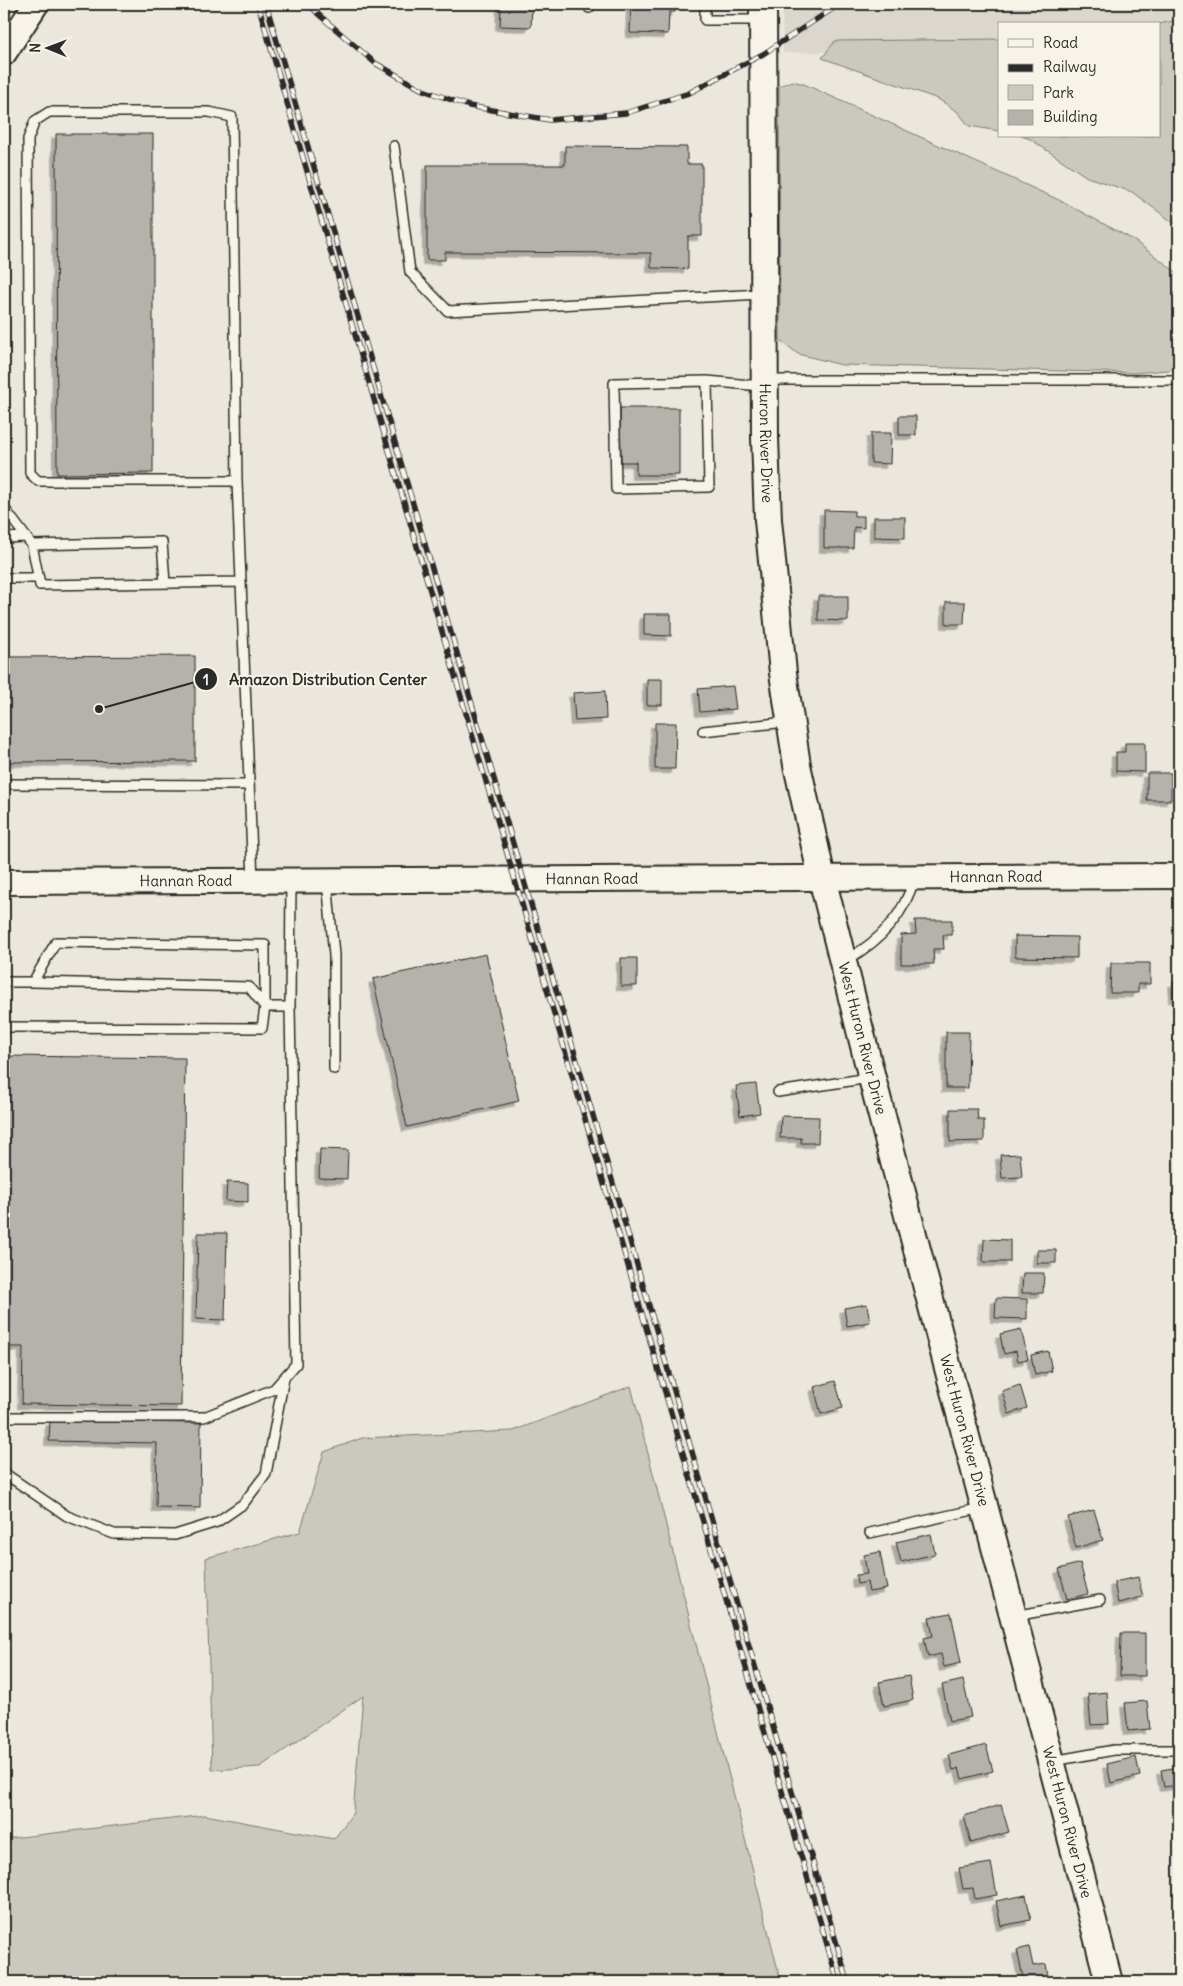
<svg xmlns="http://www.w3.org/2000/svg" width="1183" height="1986" font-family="Delius,sans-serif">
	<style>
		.built { fill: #dbd7ce }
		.green { fill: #cbc8bf; stroke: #7b7a75 }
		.building { fill: #b5b2ab; stroke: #2b2b2b; filter: url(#shadow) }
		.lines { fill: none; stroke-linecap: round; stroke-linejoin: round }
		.service-casing { stroke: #2b2b2b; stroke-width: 12 }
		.tertiary-casing { stroke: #2b2b2b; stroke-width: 28 }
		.secondary-casing { stroke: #2b2b2b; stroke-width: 30 }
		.service { stroke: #f7f3e8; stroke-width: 9 }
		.tertiary { stroke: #f7f3e8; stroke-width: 24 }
		.secondary { stroke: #f7f3e8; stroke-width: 26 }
		.rail-casing { stroke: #2b2b2b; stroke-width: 5.5 }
		.rail { stroke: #f7f3e8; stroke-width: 4; stroke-dasharray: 11; stroke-linecap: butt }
		.labels { text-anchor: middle; stroke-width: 4; stroke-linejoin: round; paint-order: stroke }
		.street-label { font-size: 15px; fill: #2b2b2b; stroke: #f7f3e8 }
		.leader { fill: none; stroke: #2b2b2b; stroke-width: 2 }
		.callout-dot { fill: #2b2b2b; stroke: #f7f3e8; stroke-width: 2 }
		.mark-label { font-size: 15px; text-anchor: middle; font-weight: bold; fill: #fff }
		.callout-label { font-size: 16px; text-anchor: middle; font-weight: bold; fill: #2b2b2b; stroke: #f7f3e8; stroke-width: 4; stroke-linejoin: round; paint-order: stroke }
	</style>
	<defs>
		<filter id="shadow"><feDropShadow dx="-4.5" dy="4.5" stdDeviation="0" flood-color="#0004"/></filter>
	</defs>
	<rect width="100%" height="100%" fill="#ebe7dd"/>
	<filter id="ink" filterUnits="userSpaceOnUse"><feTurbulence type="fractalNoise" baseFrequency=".02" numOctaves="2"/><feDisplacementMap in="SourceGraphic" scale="10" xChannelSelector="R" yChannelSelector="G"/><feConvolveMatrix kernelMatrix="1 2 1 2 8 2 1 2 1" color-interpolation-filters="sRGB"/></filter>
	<g filter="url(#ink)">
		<path class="built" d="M782,4H1179V43H1159V24H999V47L783,53Z"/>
		<path class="green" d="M1179,20V227L1132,192L1087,177L1030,139L1021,136H1159V24Z
			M999,39V131L969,126L958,112L938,99L822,58L835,41Z
			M792,81L804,84L1059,200L1132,239L1179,274V369L1134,373L842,365L798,354L780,340L779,86Z
			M631,1386L781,1982H4V1839L205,1815L334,1839L353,1813L363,1696L260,1767L212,1770L206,1558L300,1532L324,1452L362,1438L513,1431Z"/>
		<path class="building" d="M501,4H532L531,27L500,26Z
			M631,4H676L675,12H669L668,34L630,33Z
			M56,134H153V473L57,474Z
			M565,146L687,147V164H702V236H688V269L651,268V253L445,252V260H427V165H565Z
			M620,408H679V475H636V462H621Z
			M899,416H916V435H899Z
			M871,433H891L890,464L871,463Z
			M824,510L854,511V516H864V528L854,527L853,548H824Z
			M874,517H905V538L874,537Z
			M818,596H848V621L818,620Z
			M946,602H965L964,624H946Z
			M644,614H671V636L644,635Z
			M195,656V761L4,762V657Z
			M647,679H662V705H647Z
			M733,686L736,709L700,712L698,689Z
			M605,691L606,719L575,721L573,693Z
			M655,723H676L675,769H655Z
			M1125,743H1145V772L1116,771V752H1125Z
			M1147,773H1171V800H1147Z
			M915,920H952V935H943L944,949H933L934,964H901V935L916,934Z
			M1015,936L1077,937V958L1015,957Z
			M486,954L519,1101L407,1127L373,979Z
			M621,958H637V986H621Z
			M1111,963H1150V984H1138V993H1110Z
			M1173,982H1179V998H1173Z
			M946,1032H969L968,1088H946Z
			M4,1056L185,1058L181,1406L22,1404L23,1347H4Z
			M756,1084L760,1113L740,1116L736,1086Z
			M950,1109H977L978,1120H984V1141L950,1142Z
			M781,1116L819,1117L818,1143H801V1138H780Z
			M320,1149L348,1150L347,1179L319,1178Z
			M1020,1154L1022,1177L1002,1178L1000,1155Z
			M227,1182L248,1183V1202L226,1201Z
			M198,1233H227L225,1320L196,1319Z
			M984,1239L1010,1240V1262H983Z
			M1037,1250H1056V1263H1037Z
			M1023,1273H1044L1043,1293H1022Z
			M996,1298L1027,1299V1319L995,1318Z
			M867,1304L870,1322L847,1326L844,1308Z
			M1021,1329L1028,1359L1018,1361L1016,1351L1004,1354L1000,1334Z
			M1048,1351L1052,1371L1035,1375L1031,1355Z
			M835,1381L843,1408L821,1414L814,1387Z
			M1020,1385L1027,1408L1009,1414L1002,1391Z
			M50,1421L201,1423L200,1508L156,1507L157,1443L49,1441Z
			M1094,1510L1103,1540L1076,1548L1068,1517Z
			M931,1534L935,1554L901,1562L896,1542Z
			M880,1552L887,1589L869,1592L867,1582L857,1584L856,1575L867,1574L864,1555Z
			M1080,1563L1088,1594L1067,1599L1059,1569Z
			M1138,1577L1143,1597L1118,1603L1114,1582Z
			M951,1613L961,1663L944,1667L941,1654L928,1657L924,1638L933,1636L929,1617Z
			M1121,1633H1145V1676H1120Z
			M909,1676L913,1700L884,1706L879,1682Z
			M963,1680L971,1717L950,1721L942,1685Z
			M1107,1692L1109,1724L1091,1725L1088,1694Z
			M1147,1701L1150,1729L1128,1731L1125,1703Z
			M986,1745L993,1771L962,1779L959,1768L953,1770L949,1755Z
			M1136,1757L1140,1776L1111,1783L1107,1764Z
			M1179,1767V1785L1164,1787L1161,1770Z
			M1001,1805L1009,1832L971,1843L964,1816Z
			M991,1863L997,1895L975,1899L973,1888L963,1889L959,1868Z
			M1026,1895L1031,1920L1001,1926L996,1901Z
			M1029,1947L1033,1966L1046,1964L1049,1982H1024L1017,1950Z"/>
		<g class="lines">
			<defs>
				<path id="service" d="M705,4V20H760
					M589,8V4
					M394,146L410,272L448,311L761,294
					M767,380H1179
					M707,381L709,487L616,489L614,383L707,381L761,386
					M237,481H38L30,473L28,139L35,121L49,112H209L232,117L237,481L253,881
					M4,508L32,545L40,585L241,582
					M4,538L26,537
					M32,545L162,542L165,583
					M4,578H39
					M703,731L787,722
					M4,784L249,785
					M327,881L334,955V1069
					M846,960C879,942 904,916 914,879
					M4,982H33L56,942L265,945V1007L262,1028L4,1027
					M33,982L249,987L265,1007
					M265,1007H290
					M778,1092L869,1078
					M4,1417H204L274,1389L296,1364L290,1007L291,881
					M4,1473L67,1516L114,1534L175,1535L217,1522L243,1504L266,1474L284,1378
					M870,1533L982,1508
					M1015,1616L1100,1600
					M1053,1761L1114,1750H1178"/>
				<g id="tertiary">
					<path d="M4,53L36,4"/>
					<path id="s1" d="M4,882L1179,876"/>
				</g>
				<g id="secondary">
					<path id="s2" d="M763,4L765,438L768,520L783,673L797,765L822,878L872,1078L1109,1982"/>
				</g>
			</defs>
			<use href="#service" class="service-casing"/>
			<use href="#tertiary" class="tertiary-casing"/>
			<use href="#secondary" class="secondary-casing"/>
			<use href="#service" class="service"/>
			<use href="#tertiary" class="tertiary"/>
			<use href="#secondary" class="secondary"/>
			<defs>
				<path id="rail" d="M258,4L838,1982
					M266,4L848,1982
					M310,4L318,14L375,63L423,90L469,106L550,120L626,113L689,93L763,54L840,4"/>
			</defs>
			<use href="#rail" class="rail-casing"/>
			<use href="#rail" class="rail"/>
		</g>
	</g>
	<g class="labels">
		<g class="street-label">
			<text dy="5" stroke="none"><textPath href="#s2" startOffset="439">Huron River Drive</textPath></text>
			<text dy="5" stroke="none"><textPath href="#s1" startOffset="992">Hannan Road</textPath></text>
			<text dy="5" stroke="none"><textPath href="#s1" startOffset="588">Hannan Road</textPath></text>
			<text dy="5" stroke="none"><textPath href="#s1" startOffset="182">Hannan Road</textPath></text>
			<text dy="5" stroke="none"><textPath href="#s2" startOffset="1044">West Huron River Drive</textPath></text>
			<text dy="5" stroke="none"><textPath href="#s2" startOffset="1449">West Huron River Drive</textPath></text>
			<text dy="5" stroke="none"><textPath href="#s2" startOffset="1854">West Huron River Drive</textPath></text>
		</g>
	</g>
	<path class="leader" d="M99 709L206 679"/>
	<g class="callout-dot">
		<circle cx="99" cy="709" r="5"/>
		<circle cx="206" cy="679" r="12"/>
	</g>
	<g class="mark-label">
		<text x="206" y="685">1</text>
	</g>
	<g class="callout-label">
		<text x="328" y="685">Amazon Distribution Center</text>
	</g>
	<rect width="1183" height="1986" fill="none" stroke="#f7f3e8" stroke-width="20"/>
	<rect x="10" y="10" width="1163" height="1966" fill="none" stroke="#2b2b2b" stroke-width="2" filter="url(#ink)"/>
	<rect x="998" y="22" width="162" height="115" fill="#f7f3e8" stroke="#a5a39c"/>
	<rect x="1008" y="39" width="25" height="8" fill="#f7f3e8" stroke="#a5a39c"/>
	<text x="1043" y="48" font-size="15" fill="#2b2b2b">Road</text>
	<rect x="1008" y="64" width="25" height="8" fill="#2b2b2b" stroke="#a5a39c"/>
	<text x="1043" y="72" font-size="15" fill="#2b2b2b">Railway</text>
	<rect x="1008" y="85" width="25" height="15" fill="#cbc8bf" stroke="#a5a39c"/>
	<text x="1043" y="98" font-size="15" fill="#2b2b2b">Park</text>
	<rect x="1008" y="110" width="25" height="15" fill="#b5b2ab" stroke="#a5a39c"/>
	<text x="1043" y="122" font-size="15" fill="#2b2b2b">Building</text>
	<g transform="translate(48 48) rotate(271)" stroke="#f7f3e8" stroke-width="4" paint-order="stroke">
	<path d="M0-4L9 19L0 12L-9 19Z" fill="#2b2b2b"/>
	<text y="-8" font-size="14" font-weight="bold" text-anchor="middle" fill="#2b2b2b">N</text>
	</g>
</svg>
